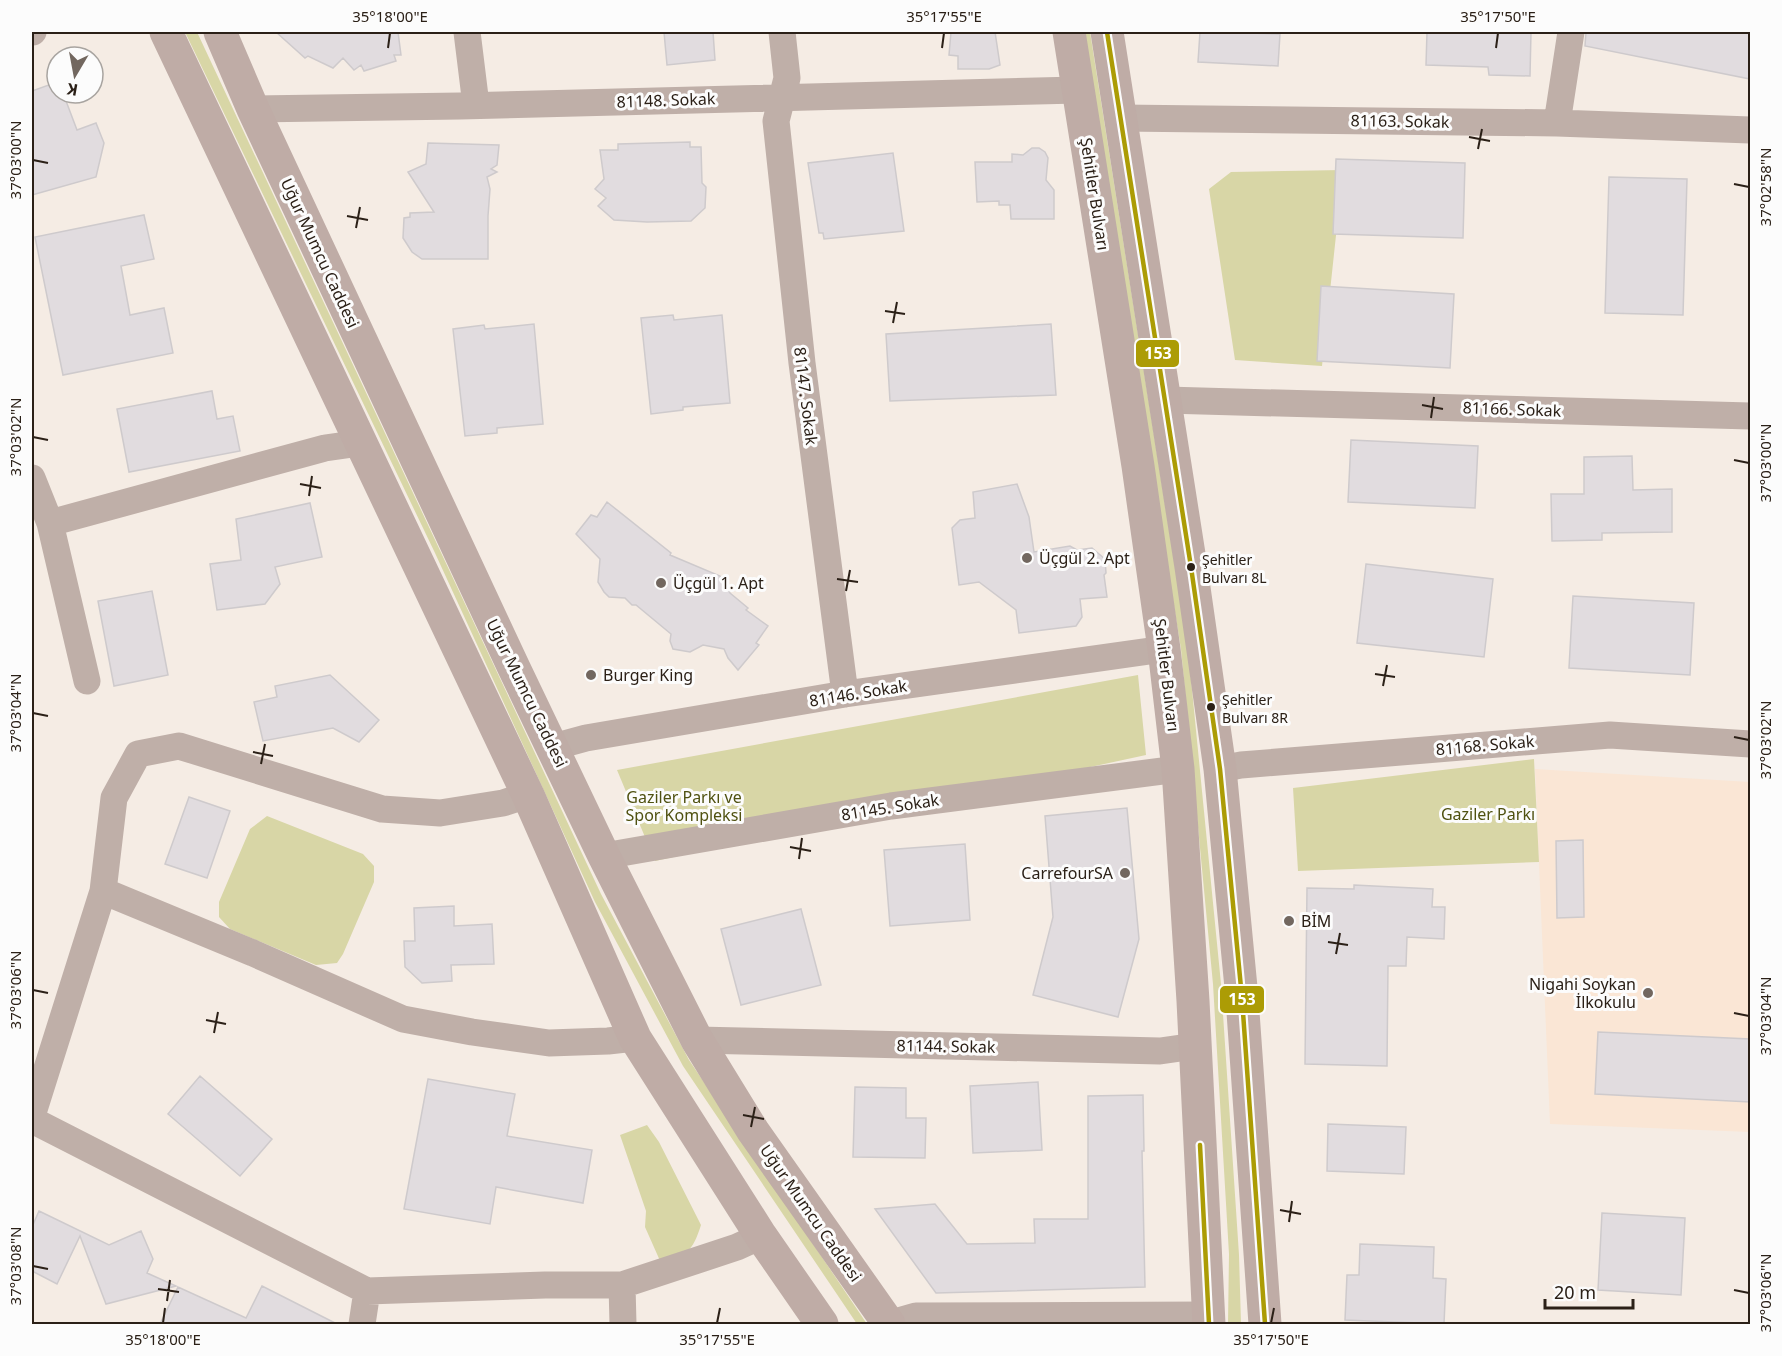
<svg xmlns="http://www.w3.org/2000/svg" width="1782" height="1356" font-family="'Noto Sans',sans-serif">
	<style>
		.built { fill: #fae6d5 }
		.green { fill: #d8d6a6 }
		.building { fill: #e1dcdf; stroke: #cecacc; stroke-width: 1.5 }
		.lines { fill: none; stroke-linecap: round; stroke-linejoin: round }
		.street { stroke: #bfafa8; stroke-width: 27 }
		.secondary { stroke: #bfaca6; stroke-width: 33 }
		.bus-1-casing { stroke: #fcfcfc; stroke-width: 9 }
		.bus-1 { stroke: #ac9c05; stroke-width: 4.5 }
		.ticks { fill: none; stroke: #2b2017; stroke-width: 2 }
		.poi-dot { fill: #72675f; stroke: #fcfcfc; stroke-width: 2 }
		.bus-dot { fill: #2b2017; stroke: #fcfcfc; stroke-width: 2 }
		.labels { text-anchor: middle; stroke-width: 6; stroke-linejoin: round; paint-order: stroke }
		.bus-label { font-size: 14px; fill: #2b2017; stroke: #fcfcfc; text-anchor: start }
		.street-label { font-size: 16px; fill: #2b2017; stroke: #fcfcfc }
		.poi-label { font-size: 16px; fill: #2b2017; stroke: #fcfcfc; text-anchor: start }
		.park-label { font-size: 16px; fill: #4f5110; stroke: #fcfcfc }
		.line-badge { stroke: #fcfcfc; stroke-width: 2 }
		.badge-label { font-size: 16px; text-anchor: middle; font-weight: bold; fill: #fff }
		.neatline { fill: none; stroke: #2b2017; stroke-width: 2 }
		.ticks-label { font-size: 15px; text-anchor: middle; fill: #2b2017 }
	</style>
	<rect width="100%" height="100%" fill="#f5ece4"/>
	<path class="built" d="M1535,769L1750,782V1132L1550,1124Z"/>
	<path class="green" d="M185,32H197L601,894L689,1060L867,1324H857L683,1066L595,902L435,553Z
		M1081,32H1090L1188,649L1221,984L1239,1255L1241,1324H1228L1229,1254L1213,984L1181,649Z
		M1343,170L1322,366L1235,360L1209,189L1231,172Z
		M1138,675L1146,755L655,861L617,770Z
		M1534,759L1539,862L1298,871L1293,788Z
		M267,816L363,854L374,866V882L343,954L337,963L316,965L230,929L219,917V902L250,829Z
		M647,1125L659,1142L701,1225C692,1253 687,1254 661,1263L645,1227L646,1211L620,1135Z"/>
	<path class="building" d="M276,32H398L401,55H394L396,61L364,71L361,65L354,70L343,58L333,68L308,56L305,58Z
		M664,32H713L715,60L667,65Z
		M951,32H995L1000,65L989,69H958V56L949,55Z
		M1200,32H1250V33L1280,34L1278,66L1198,62Z
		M1427,32H1531L1530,76L1489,75L1488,67L1426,65Z
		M1586,32H1750V79L1585,46Z
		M57,82V93H63L77,130L96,123L104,143L96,177L32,195V91Z
		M690,142V147H701L702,183L706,187L705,208L691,221L647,222L614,220L598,206L606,198L595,189L604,179L600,150H618V144Z
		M428,143L499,145L497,165L491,169L497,172L487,177L490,189L488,216V259H422L412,252L403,238L404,218L410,217V213L434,212L408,172L426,164Z
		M1032,148H1039L1045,152L1048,158L1046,180L1054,190V219H1011L1010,205H999V201L977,202L975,162H1012V154L1023,155Z
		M893,153L904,231L824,239L823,233H819L808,163Z
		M1336,159L1465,163L1463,238L1333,234Z
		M1609,177L1687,179L1683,315L1605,313Z
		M144,215L154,259L121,266L130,315L164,308L173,353L63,375L35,237Z
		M1321,286L1454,294L1450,368L1317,361Z
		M673,315L674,320L722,315L730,403L683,407V410L651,414L641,318Z
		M534,324L543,424L497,428V433L465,436L453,329L484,325L485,329Z
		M1051,324L1056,395L890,401L886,334Z
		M212,391L217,419L233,416L240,451L129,472L117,409Z
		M1351,440L1478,446L1475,508L1348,502Z
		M1632,456L1633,490L1672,489V532L1602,533V540L1552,541L1551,494H1584V457Z
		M1017,484L1029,517L1034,552L1070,546L1077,550L1092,548L1105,559L1106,573L1104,575L1107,597L1080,599L1082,617L1076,626L1019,633L1016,610L979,582L959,585L952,528L960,520L975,518L973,492Z
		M607,502L671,553L670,555L720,576L730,593L748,608L746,610L768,626L756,643L759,645L738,670L728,658L724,649L703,645L690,652L673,649L670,641L671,634L636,605H632L625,598L609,597L604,592L598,582L600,559L576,534L591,515L597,517Z
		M310,503L322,557L275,567L280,584L265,604L217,610L210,564L241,560L236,519Z
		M1366,564L1493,579L1484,657L1357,643Z
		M152,591L168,675L114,686L98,601Z
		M1573,596L1694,603L1690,675L1569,668Z
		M330,675L379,720L359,742L333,728L263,741L254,702L277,697L275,686Z
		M189,797L230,811L207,878L165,864Z
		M1127,808L1139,939L1118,1017L1033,995L1053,917L1045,816Z
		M1583,840L1584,917L1557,918L1556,841Z
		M965,844L970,920L890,926L884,850Z
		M1354,885L1433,889L1432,907H1445L1444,939L1407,937L1406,966H1388L1387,1066L1305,1064L1307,888L1354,889Z
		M454,906V926L492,924L494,964L451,965L452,981L422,983L405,967L404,941H415L414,908Z
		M801,909L821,985L741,1005L721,929Z
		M1598,1032L1750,1039V1102L1595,1094Z
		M200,1076L272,1139L240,1176L168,1114Z
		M428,1079L515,1094L507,1136L592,1150L583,1203L496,1187L490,1224L404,1209Z
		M1038,1082L1042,1150L973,1153L970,1086Z
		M855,1087L906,1088V1118H926L925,1158L853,1157Z
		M1143,1095L1144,1151H1142L1145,1287L936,1293L875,1209L935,1204L967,1244L1035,1243L1034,1219H1088V1096Z
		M1328,1124L1406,1127L1404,1174L1327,1171Z
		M39,1211L109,1245L141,1231L153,1259L147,1273L176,1286L106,1304L80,1236L57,1284L32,1271V1227Z
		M1602,1213L1685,1218L1681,1295L1598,1290Z
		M1360,1244L1434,1247L1433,1278L1446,1279L1444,1324L1345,1320L1347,1275H1359Z
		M262,1286L337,1324H160L178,1287L246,1318Z"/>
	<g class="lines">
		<path class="street" d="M32,32H33
			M467,32L476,105
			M782,32L787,78L776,121L802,363L845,694
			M253,109L460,106L1078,90
			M1121,118L1557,123L1750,130
			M1557,123L1571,32
			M1166,400L1750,416
			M32,478L50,523L87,681
			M50,523L325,448L360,443
			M553,747L586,738L845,694L1164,649
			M1220,769L1241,765L1610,735L1750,744
			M604,856L891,806L1178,769
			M103,891L114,798L138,754L179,746L382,809L440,813L503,803L528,795
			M697,1040L1160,1051L1195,1046
			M32,1116L103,891L253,953L403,1019L472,1032L549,1043L608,1041L635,1038
			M32,1120L367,1291L545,1285H622L737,1247L761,1236
			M622,1285L623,1324
			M362,1324L367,1291
			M888,1324L916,1316L1209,1315"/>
		<path class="secondary" d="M166,32L528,795L635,1038L761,1236L822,1324
			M220,32L253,109L514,668L604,856L697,1040L753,1131L889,1324
			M1069,32L1138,466L1164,649L1178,769L1193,1001L1209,1324
			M1107,32L1191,567L1220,769L1242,998L1265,1324"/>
		<defs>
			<path id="bus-1" d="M1107,32L1191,567L1220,769L1242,998L1265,1324
				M1200,1145L1209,1324"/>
		</defs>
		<use href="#bus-1" class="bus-1-casing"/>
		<use href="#bus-1" class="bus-1"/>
	</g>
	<path class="ticks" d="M388,48L390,33M942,48L944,33M1496,48L1498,33M1469,137L1490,141M1478,149L1482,129M33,160L48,163M1734,184L1749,187M347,216L368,220M356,228L360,207M885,311L905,314M893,323L897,302M1422,405L1443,409M1431,418L1434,397M33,437L48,440M1734,460L1749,463M300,484L321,488M309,496L312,476M837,579L858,582M846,591L850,570M1375,674L1395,677M1383,686L1387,665M33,713L48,716M1734,737L1749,740M253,752L273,756M261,764L265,744M790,847L811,851M799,859L802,838M1328,942L1348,945M1336,954L1340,933M33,990L48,993M1734,1013L1749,1016M206,1020L226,1024M214,1033L218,1012M743,1115L764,1119M751,1127L755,1107M1280,1210L1301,1214M1289,1222L1292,1201M33,1266L48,1269M158,1289L179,1292M1734,1290L1749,1293M167,1301L170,1280M163,1323L165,1308M717,1323L720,1308M1271,1323L1274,1308"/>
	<g class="poi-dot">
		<circle cx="1027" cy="558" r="6"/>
		<circle cx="661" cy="583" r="6"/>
		<circle cx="591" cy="675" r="6"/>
		<circle cx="1125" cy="873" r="6"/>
		<circle cx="1289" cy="921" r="6"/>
		<circle cx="1648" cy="993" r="6"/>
	</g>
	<g class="bus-dot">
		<circle cx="1191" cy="567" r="5"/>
		<circle cx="1211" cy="707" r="5"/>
	</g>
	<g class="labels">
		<g class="bus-label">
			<text x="1202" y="565">Şehitler<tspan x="1202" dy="18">Bulvarı 8L</tspan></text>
			<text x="1222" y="705">Şehitler<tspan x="1222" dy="18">Bulvarı 8R</tspan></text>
		</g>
		<g class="street-label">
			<text transform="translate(666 100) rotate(-2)" y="6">81148. Sokak</text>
			<text transform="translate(1400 121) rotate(1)" y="6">81163. Sokak</text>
			<text transform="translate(1095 194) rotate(81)" y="6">Şehitler Bulvarı</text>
			<text transform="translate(320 253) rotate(65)" y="6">Uğur Mumcu Caddesi</text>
			<text transform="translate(806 396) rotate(83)" y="6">81147. Sokak</text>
			<text transform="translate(1512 409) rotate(2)" y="6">81166. Sokak</text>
			<text transform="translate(1167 675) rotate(83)" y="6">Şehitler Bulvarı</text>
			<text transform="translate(527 693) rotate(64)" y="6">Uğur Mumcu Caddesi</text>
			<text transform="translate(858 693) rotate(-9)" y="6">81146. Sokak</text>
			<text transform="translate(1485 745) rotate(-5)" y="6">81168. Sokak</text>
			<text transform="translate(890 807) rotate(-9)" y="6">81145. Sokak</text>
			<text transform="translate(946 1046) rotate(1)" y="6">81144. Sokak</text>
			<text transform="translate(811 1213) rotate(55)" y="6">Uğur Mumcu Caddesi</text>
		</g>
		<g class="poi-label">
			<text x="1039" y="564">Üçgül 2. Apt</text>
			<text x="673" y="589">Üçgül 1. Apt</text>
			<text x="603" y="681">Burger King</text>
			<text x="1113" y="879" text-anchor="end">CarrefourSA</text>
			<text x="1301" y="927">BİM</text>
			<text x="1636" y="990" text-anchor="end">Nigahi Soykan<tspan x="1636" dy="18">İlkokulu</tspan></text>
		</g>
		<g class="park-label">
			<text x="684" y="803">Gaziler Parkı ve<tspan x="684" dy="18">Spor Kompleksi</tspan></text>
			<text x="1488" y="820">Gaziler Parkı</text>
		</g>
	</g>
	<g class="line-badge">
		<rect x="1135" y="339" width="45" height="29" rx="6" fill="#ac9c05"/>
		<rect x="1219" y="985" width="46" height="29" rx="6" fill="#ac9c05"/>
	</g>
	<g class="badge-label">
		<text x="1158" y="359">153</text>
		<text x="1242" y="1005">153</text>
	</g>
	<rect width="1782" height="1356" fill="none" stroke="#fcfcfc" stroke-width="66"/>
	<g transform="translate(75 75) rotate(190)"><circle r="28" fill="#fcfcfc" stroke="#a8a4a0" stroke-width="1.5"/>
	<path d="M0-4.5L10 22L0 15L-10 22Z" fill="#72675f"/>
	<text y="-9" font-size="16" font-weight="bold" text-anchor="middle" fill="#2b2017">K</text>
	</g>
	<path d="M1545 1299v9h88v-9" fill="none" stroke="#2b2017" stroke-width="3"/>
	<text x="1554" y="1299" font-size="18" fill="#2b2017" stroke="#fcfcfc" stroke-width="4.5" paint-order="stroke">20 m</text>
	<rect x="33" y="33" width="1716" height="1290" class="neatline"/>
	<g class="ticks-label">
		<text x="390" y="22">35°18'00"E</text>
		<text x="944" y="22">35°17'55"E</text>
		<text x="1498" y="22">35°17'50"E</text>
		<text transform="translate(16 160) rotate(-90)" y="5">37°03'00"N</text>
		<text transform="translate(1766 187) rotate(-90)" y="5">37°02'58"N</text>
		<text transform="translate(16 437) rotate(-90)" y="5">37°03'02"N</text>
		<text transform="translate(1766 463) rotate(-90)" y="5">37°03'00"N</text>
		<text transform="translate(16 713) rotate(-90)" y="5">37°03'04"N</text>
		<text transform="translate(1766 740) rotate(-90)" y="5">37°03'02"N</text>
		<text transform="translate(16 990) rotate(-90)" y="5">37°03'06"N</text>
		<text transform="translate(1766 1016) rotate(-90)" y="5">37°03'04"N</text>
		<text transform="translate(16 1266) rotate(-90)" y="5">37°03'08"N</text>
		<text transform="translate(1766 1293) rotate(-90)" y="5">37°03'06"N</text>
		<text x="163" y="1345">35°18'00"E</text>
		<text x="717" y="1345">35°17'55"E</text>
		<text x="1271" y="1345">35°17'50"E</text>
	</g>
</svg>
